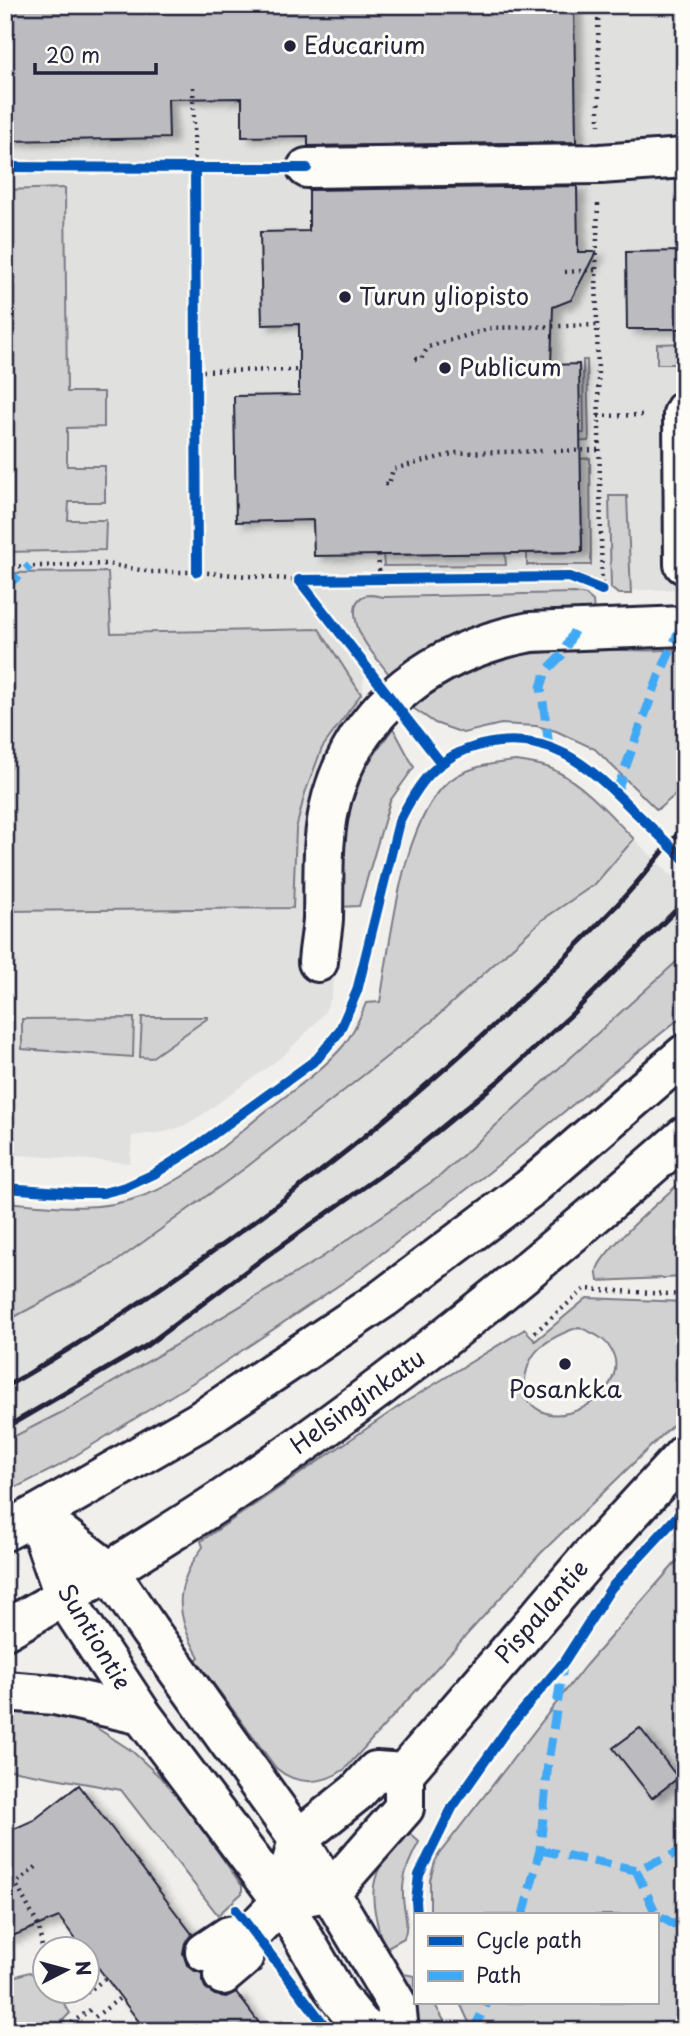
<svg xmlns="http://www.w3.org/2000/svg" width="690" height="2036" font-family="'Playpen Sans',sans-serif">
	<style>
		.built { fill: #e0e0df }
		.green { fill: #d2d1d1; stroke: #7a7a86; stroke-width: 2; fill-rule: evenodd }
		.building { fill: #bcbcc0; stroke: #22223b; stroke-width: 2; filter: url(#shadow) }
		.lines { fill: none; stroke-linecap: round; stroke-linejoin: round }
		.minor-casing { stroke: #22223b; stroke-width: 44 }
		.major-casing { stroke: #22223b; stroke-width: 44 }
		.highway-casing { stroke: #22223b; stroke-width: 44 }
		.path { stroke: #22223b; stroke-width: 4.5; stroke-dasharray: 2 5; stroke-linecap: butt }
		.minor { stroke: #fdfcf7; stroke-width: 38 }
		.major { stroke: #fdfcf7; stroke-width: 38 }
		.highway { stroke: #fdfcf7; stroke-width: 38 }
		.rail { stroke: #22223b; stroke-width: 5 }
		.quiet { stroke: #3fa9f5; stroke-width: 9; stroke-dasharray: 18 9; stroke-linecap: butt }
		.cycleway-casing { stroke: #fdfcf7; stroke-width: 15 }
		.cycleway { stroke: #0057b8; stroke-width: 10 }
		.poi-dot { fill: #22223b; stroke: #fdfcf7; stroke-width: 2.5 }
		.labels { text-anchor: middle; stroke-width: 6; stroke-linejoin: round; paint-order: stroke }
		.poi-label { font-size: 24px; fill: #22223b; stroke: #fdfcf7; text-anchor: start }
		.street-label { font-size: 24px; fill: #22223b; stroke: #fdfcf7 }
	</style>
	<defs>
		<filter id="shadow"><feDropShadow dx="8" dy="4.5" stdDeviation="3.5" flood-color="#0004"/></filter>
	</defs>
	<rect width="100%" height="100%" fill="#f0efec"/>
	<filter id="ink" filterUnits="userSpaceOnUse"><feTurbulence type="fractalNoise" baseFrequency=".0143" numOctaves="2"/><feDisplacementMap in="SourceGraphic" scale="14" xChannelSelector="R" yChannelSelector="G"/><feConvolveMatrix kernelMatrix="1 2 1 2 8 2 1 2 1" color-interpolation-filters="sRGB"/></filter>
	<g filter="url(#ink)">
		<path class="built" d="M5,5H685V589L384,597L371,595L341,946L331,998L324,1013L314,1025L283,1056L202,1115L183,1126L165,1132L132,1136L130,1163L5,1154Z
			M634,839L685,889V954L440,1176L321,1258L68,1409L5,1441V1322L113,1264L248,1166L431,1022L542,920L595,884Z"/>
		<path class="green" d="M65,188L67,392H104V427L67,428V466H105V502H69L68,520H106L105,550L5,552V190Z
			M685,343V364H657V344Z
			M583,360H587L589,441L553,442V434L584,433Z
			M590,458L591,565H527V553L582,552L580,459Z
			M609,496H627L631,594H618L611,588Z
			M505,553L506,565L384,566L383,555Z
			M108,572L111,633L319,629L361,694L322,748L305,793L296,829L293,908L5,911V573Z
			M575,593L586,595L593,601L594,612C567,614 539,613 512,617C466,624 428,649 390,676C382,664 370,652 363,639C357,629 349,604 362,597C368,593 377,596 384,597Z
			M685,648V787L657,810L595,749L556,731L536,726L501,724L463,733L435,723L413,708C480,650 537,650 620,650C641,650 664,652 685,648Z
			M393,728L414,767L390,801L359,906L339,907L346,820L364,770Z
			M516,761C528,763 542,764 554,770C585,785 610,815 634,839L595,884L542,920L431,1022L248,1166L113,1264L5,1322V1202C52,1206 98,1213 143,1196C189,1180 229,1141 266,1111C293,1090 322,1071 344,1045C354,1032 360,1018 366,1003L380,1002C391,940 400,835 442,788C459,768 491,763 516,761Z
			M685,954V1014L487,1174L348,1279L213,1370L57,1467L5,1493V1441L68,1409L321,1258L440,1176Z
			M142,1017H208V1018L151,1058L140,1057Z
			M134,1018L133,1057L22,1049V1019Z
			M685,1178V1277L598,1281C598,1279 596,1272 597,1270C601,1251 668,1194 685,1178Z
			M587,1298L685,1302V1413L540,1554L345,1769C322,1785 297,1786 276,1768L196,1660L199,1657C175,1616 173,1586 203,1547L201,1541L407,1401L525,1329L535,1341ZM579,1327C590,1332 604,1337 610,1348C634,1384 572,1427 541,1411C535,1408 529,1402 524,1398C523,1355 539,1341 579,1327Z
			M685,1552V2031H475L472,2029L460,2003H657V1915H430V1880L436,1858L585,1666Z
			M5,1704L86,1721L132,1751L174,1790L242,1886V1893L218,1915L121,1790L5,1769Z
			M404,1828L419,1842C410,1859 402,1875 403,1895C403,1911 410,1922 404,1938L384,1949C367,1889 368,1879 404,1828Z
			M29,1972L45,1980L46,1990L56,1991L70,2013L63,2020L71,2031H5V1980Z
			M398,1973L415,1976V2003H434L450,2031H423Z"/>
		<path class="building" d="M5,5H574L576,142L308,146V136L242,137V98L168,99L169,138L5,141Z
			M577,186L578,252H596L571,300L553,307L551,365L579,364L582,552L314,556L313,520L236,522L234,396L299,395V324L262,325L260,232L309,231V190Z
			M685,251V329H627L626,252Z
			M640,1728L678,1778L652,1798L613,1748Z
			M79,1785L192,1934L185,1943L183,1953L187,1965L195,1971L202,1973V1980L206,1989L215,1995L226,1997L236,1992L265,2031H146L88,1954V1949H83L59,1917L5,1939V1833L34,1820Z"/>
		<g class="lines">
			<defs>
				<path id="minor" d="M307,168L600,164L685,158
					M684,564L683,414L685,410
					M318,962C319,948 322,933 323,919C324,878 321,837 332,797C359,703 438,650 530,632L685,626
					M36,1515L109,1571L149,1630L298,1839L396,2003L399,2031
					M36,1515L65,1598L142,1715L282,1901L338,1997L361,2025L369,2031
					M282,1901L331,1891L404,1808V1773L589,1558L685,1454
					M205,1952L229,1936L253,1931
					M223,1975L243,1958L253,1931L282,1901L298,1839L357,1792L376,1771L404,1773"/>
				<path id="major" d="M36,1515L200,1421L384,1298L529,1189L685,1054
					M109,1571C153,1543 197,1517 239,1488C396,1382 543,1261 685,1136"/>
				<path id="highway" d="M5,1531L36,1515
					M5,1630L109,1571
					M5,1691L55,1695L142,1715"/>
			</defs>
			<use href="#minor" class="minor-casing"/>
			<use href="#major" class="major-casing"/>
			<use href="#highway" class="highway-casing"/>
			<path class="path" d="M598,5L599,125
				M193,87L195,168
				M598,204L596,270L602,590
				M565,272L596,270
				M415,359H421L428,347L492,328L597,325
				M196,371L299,370
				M598,416L643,415
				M554,451L599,450
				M385,484H389L393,469L456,453L544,451
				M378,555L380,580
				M5,567L107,564L151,572H197L299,580
				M535,1332L585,1289L685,1295
				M36,1867L19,1881L17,1886L39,1927L43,1954
				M81,1997L106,1978
				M95,2017L120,1998
				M60,2031L90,2010"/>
			<use href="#minor" class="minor"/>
			<use href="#major" class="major"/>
			<use href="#highway" class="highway"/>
			<path class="rail" d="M5,1387C70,1351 132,1308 192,1266C344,1160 487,1040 616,906C640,881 662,852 685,825
				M5,1428L146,1346L265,1257L401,1161L501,1079L571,1015L685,901"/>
			<path class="quiet" d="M5,587L30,566
				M549,746L541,687L546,671L562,655L574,631
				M616,793L659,676L681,627
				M540,1850L636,1870L685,1850
				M636,1870L656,1914L685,1931
				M523,1915L540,1850L548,1762L563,1667
				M473,2031L487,2003"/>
			<defs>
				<path id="cycleway" d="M5,167L195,168L197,572
					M195,168H307
					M299,580L569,577L602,590
					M299,580L441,763
					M5,1188L76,1193H103L126,1187L154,1174L190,1151L317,1059L339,1032L357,991L399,822C418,783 437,756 481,745C548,729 587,764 631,808C649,825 667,843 685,860
					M236,1910L329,2031
					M417,1915L416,1901L419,1875L452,1808L508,1728L563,1663L611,1588L685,1508"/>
			</defs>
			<use href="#cycleway" class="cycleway-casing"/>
			<use href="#cycleway" class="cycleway"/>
		</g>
	</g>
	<g class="poi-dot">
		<circle cx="290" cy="46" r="7"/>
		<circle cx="345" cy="297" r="7"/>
		<circle cx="445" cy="368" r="7"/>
		<circle cx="565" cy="1364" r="7"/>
	</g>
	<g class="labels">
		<g class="poi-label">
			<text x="304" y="54">Educarium</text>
			<text x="359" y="305">Turun yliopisto</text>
			<text x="459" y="376">Publicum</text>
			<text x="565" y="1398" text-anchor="middle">Posankka</text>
		</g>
		<g class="street-label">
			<text transform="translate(358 1402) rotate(-36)" y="8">Helsinginkatu</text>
			<text transform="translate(542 1612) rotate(-49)" y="8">Pispalantie</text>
			<text transform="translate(94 1637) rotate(59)" y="8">Suntiontie</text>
		</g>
	</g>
	<rect width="690" height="2036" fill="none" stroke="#fdfcf7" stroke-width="28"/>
	<rect x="14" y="14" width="662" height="2008" fill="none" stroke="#22223b" stroke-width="2.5" filter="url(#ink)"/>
	<rect x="414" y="1913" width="245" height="91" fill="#fdfcf7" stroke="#a5a5ac" stroke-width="2"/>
	<rect x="428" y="1936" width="35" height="10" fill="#0057b8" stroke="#a5a5ac" stroke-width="2"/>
	<text x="476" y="1948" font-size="21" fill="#22223b">Cycle path</text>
	<rect x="428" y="1971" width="35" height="10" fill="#3fa9f5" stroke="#a5a5ac" stroke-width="2"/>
	<text x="476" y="1983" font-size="21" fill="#22223b">Path</text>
	<g transform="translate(66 1970) rotate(84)"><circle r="33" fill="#fdfcf7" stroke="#a5a5ac" stroke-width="2"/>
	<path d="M0-5L12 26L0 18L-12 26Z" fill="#22223b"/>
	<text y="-10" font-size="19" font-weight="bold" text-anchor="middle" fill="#22223b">N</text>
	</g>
	<path d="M35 63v10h121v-10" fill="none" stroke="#22223b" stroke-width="3.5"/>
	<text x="46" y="63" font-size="21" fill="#22223b" stroke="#fdfcf7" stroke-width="5" paint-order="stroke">20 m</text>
</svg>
